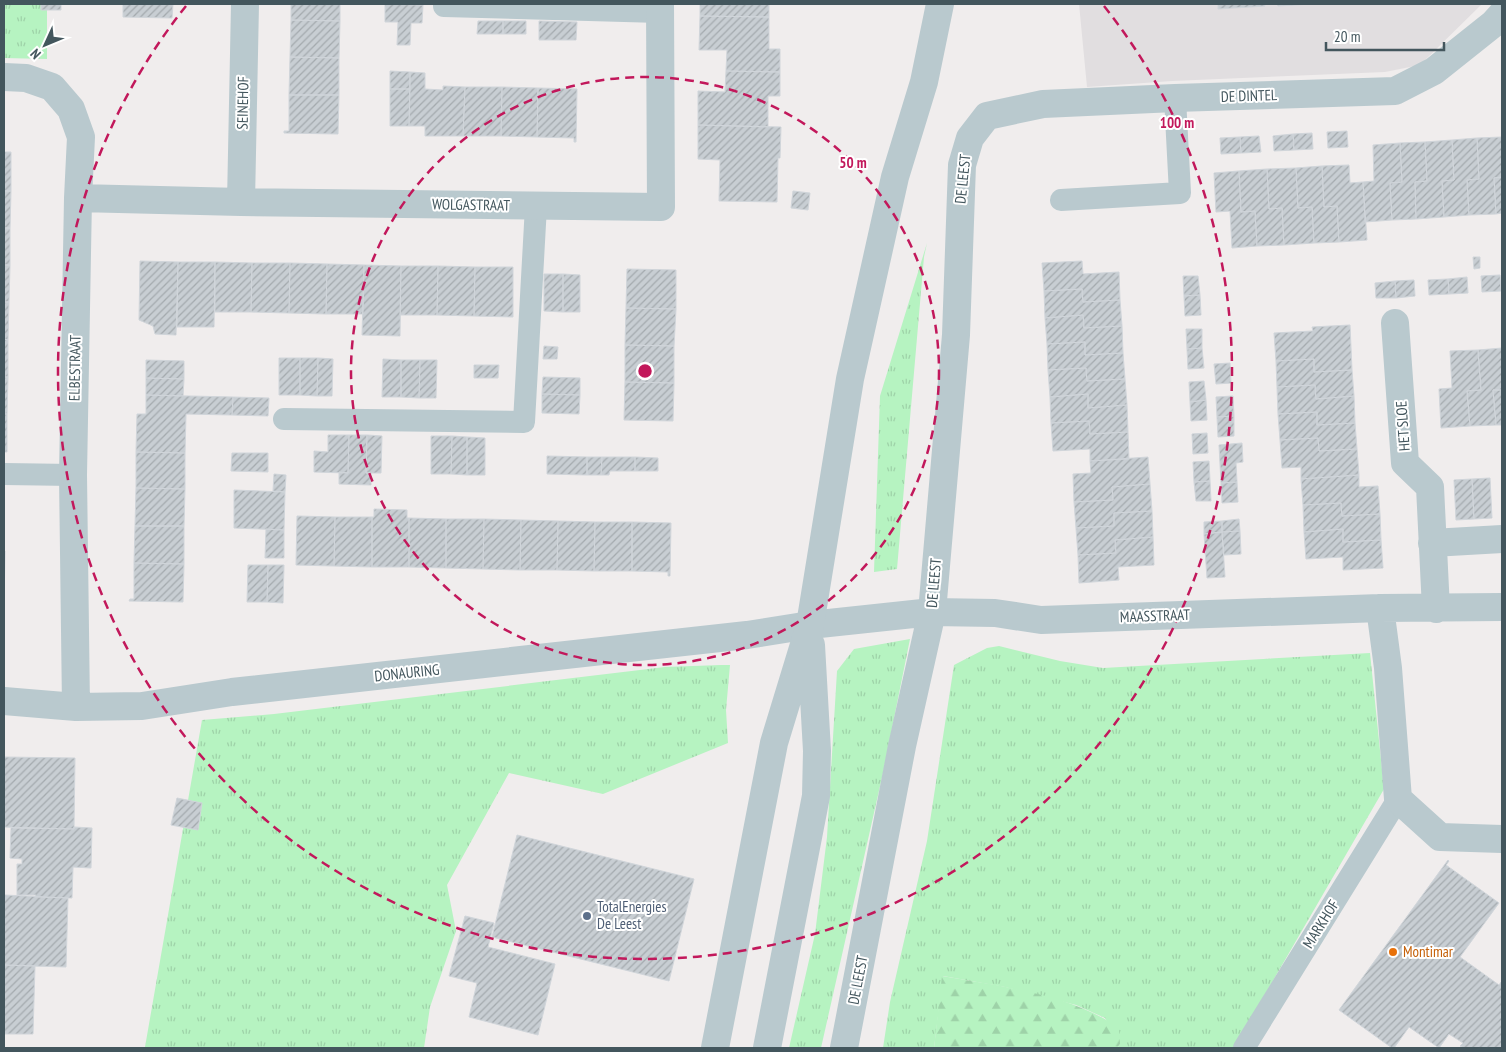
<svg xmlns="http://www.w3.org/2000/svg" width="1506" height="1052" font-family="'PT Sans Narrow',sans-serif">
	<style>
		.education { fill: #e1dee0 }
		.grass { fill: url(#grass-tufts) }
		.forest { fill: url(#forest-firs) }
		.building { fill: url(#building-hatch); stroke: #d0d5da }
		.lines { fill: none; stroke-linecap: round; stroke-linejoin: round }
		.service { stroke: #b9c9ce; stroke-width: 22 }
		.minor { stroke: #b9c9ce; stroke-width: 28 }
		.tertiary { stroke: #b9c9ce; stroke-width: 28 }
		.ring { fill: none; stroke: #c2185b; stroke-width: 2.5; stroke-dasharray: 9 6 }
		.service-dot { fill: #5c6f8a; stroke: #fff; stroke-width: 2 }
		.food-dot { fill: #e8710a; stroke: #fff; stroke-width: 2 }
		.labels { text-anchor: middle; stroke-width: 4; stroke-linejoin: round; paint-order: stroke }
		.street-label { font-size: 15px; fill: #43565d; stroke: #fff }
		.service-label { font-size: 15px; fill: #4e5e75; stroke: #fff; text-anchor: start }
		.food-label { font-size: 15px; fill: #c56008; stroke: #fff; text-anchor: start }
		.centre { fill: #c2185b; stroke: #fff; stroke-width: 2.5 }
		.ring-label { font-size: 15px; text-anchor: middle; font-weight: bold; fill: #c2185b; stroke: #fff; stroke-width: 4; stroke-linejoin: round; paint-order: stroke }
	</style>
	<defs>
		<pattern id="grass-tufts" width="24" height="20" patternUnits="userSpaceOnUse" patternTransform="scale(1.25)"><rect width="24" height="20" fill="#b6f3c1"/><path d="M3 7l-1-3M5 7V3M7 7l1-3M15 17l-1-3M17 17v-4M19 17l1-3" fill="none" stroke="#9ed2a8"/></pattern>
		<pattern id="forest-firs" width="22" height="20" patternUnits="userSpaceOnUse" patternTransform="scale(1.25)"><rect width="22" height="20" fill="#b6f3c1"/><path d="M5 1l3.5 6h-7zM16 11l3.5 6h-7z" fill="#9ed2a8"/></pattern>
		<pattern id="building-hatch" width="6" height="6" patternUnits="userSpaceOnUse" patternTransform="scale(1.25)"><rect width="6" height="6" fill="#c8ced3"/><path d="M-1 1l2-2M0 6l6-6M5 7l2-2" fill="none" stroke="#a4aaae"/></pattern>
	</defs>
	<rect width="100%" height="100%" fill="#f0eded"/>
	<path class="education" d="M1079,4H1482L1420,65L1385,72L1172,81L1087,87Z"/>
	<path class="grass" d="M4,4H47V59L4,58Z
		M927,243L924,257L897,569L874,572L880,396Z
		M910,639L883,773L821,1048H789L815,934L827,837L837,671L854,649Z
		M999,646L1060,661L1103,668L1370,653L1384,789L1238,1041L1235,1048H1117L1120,1044L1105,1018L1076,1005L1005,987L943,976L934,1048H883L890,1002L927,841L954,665L987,648Z
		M721,665H730L726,710L728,743L603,794L509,773L447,885L456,931L430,1007L424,1048H161L145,1047L202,720L274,714L665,667Z"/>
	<path class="forest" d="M942,976C999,986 1071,994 1119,1028L1120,1044L1117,1048H934Z"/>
	<path class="building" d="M41,4H61V10H41Z
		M123,4H173L172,18L123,17Z
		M291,4H340V21L291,20Z
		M385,4H423V5Z
		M385,4L423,5L422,23H411L410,45H397L398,22H385Z
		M700,4H769V17L700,16Z
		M1218,4H1264L1265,6L1218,9Z
		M1277,4H1311L1278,6Z
		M700,16L769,17V49H780V72L726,71L727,50H699Z
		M291,20L340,21L339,58L290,57Z
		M478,21H503V34H477Z
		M503,21H526V34H503Z
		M539,21L577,22L576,40H539Z
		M290,57L339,58V95H289Z
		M390,71L410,72V89H390Z
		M726,71L780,72V96H768V127L698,125V91L725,92Z
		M410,72L425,73V89L443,90V86L465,87L463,136H425V126H409Z
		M465,87H502L501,136H463Z
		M502,87L538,88L537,137L501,136Z
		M538,88L577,89L576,142H574V138L537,137Z
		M390,89H410L409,126H390Z
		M289,95H339L338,134L284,133V131H289Z
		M698,125L781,127L780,158H778L777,202L719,201L720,160L698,159Z
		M1347,131L1348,147L1328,148L1327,132Z
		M1312,133L1313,149L1294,150L1293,134Z
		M1293,134L1294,150L1274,151L1273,136Z
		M1259,136L1261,152L1241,153L1240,137Z
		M1240,137L1241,153L1221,154L1220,138Z
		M1502,137V177L1494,178L1496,214L1469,215L1467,180L1479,179L1477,138Z
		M1477,138L1479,179L1467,180L1469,215L1444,217L1442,181L1454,180L1452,140Z
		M1452,140L1454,180L1442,181L1444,217L1416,219L1415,182L1427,181L1425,142Z
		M1425,142L1427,181L1415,182L1416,219L1392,220L1390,183L1402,182L1400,143Z
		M1400,143L1402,182L1390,183L1392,220L1365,222L1363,182L1374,181L1373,145Z
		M4,152H11V191H4Z
		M1349,165L1350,183L1363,182L1367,240L1339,242L1337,206L1324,207L1322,166Z
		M1322,166L1324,207L1337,206L1339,242L1314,243L1312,207L1298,208L1296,168Z
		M1296,168L1298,208L1312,207L1314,243L1284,245L1282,208L1269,209L1267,169Z
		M1267,169L1269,209L1282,208L1284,245L1257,246L1255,211L1241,212L1239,171Z
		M1239,171L1241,212L1255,211L1257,246L1232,248L1230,211L1216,212L1214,173Z
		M1502,177V213L1496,214L1494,178Z
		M4,191H11L10,228H4Z
		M793,191L810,193L808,210L791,208Z
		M4,228H10V265H4Z
		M1473,257H1480V268L1474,269Z
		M140,261L178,262L176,335L155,334L153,326L139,320Z
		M1082,261L1083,274L1119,272L1120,300L1083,302L1082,289L1044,291L1042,263Z
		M178,262H215L214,327H177Z
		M215,262L252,263L251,312H215Z
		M252,263H290L289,313L251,312Z
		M290,263L327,264L326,314L289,313Z
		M327,264L364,265L363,314H326Z
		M4,265H10L9,302H4Z
		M364,265L401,266L400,336L362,335Z
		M401,266H438L437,315H400Z
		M438,266L475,267L474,316L437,315Z
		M475,267H513V317L474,316Z
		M627,269L676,270V309L626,308Z
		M544,274H563V312L544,311Z
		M563,274L580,275V312H563Z
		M1500,275L1501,291L1482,292L1481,276Z
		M1183,276H1198L1200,295L1184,296Z
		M1467,277L1468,293L1449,294L1448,279Z
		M1448,279L1449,294L1429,295L1428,280Z
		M1414,280L1415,296L1396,298L1395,281Z
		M1395,281L1396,298H1376L1375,283Z
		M1082,289L1083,302L1120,300L1122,326L1084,328L1083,315L1045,318L1044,291Z
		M1200,295L1201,315L1185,316L1184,296Z
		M4,302H9L8,340L4,339Z
		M626,308L676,309L674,346L625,345Z
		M1083,315L1084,328L1122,326L1123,353L1085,355V342L1047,344L1045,318Z
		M1350,325L1352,370L1314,372V359L1276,361L1274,333L1313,331L1312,327Z
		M1186,329H1202V348L1187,349Z
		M4,339L8,340V377H4Z
		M1085,342V355L1123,353L1125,379L1087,381L1086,368L1048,370L1047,344Z
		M625,345L674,346V383L625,382Z
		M544,346L558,347L557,359H543Z
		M1202,348L1204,368L1188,369L1187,349Z
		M1502,348V390H1493L1496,425L1470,426L1467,391L1481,390L1478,350Z
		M1478,350L1481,390L1467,391L1470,426L1441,428L1439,389L1452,388L1450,351Z
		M279,358H300V395H279Z
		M300,358H318L317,396L300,395Z
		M318,358L333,359L332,396H317Z
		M383,359L401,360V397H382Z
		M1314,359V372L1352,370L1354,396L1316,399L1315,385L1277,387L1276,361Z
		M146,360L184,361V379L146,378Z
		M401,360H420L419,398L401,397Z
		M420,360H437L436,398H419Z
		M1230,363L1231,383L1216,384L1214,364Z
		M474,365H499L498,378H474Z
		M1086,368L1087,381L1125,379L1127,405L1088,408V394L1050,397L1048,370Z
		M4,377H8L7,414H4Z
		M543,377L580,378V395L542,394Z
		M146,378L184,379L183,396L146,395Z
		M1204,381L1206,400L1190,402L1189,382Z
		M625,382L674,383L673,421L624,420Z
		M1315,385L1316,399L1354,396L1355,423L1317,425V412L1278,414L1277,387Z
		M1493,390H1502V425H1496Z
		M542,394L580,395L579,414L542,413Z
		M1088,394V408L1127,405L1128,432L1090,434L1089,421L1051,423L1050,397Z
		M146,395L233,397L232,415L186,414L185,453L136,452L137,414H146Z
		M1233,396L1234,416L1217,417L1216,397Z
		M233,397L269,398L268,416L232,415Z
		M1206,400L1207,420L1191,421L1190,402Z
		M1317,412V425L1355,423L1357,449L1319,451L1318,438L1280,440L1278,414Z
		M4,414H7V452H4Z
		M1234,416V436L1218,437L1217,417Z
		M1089,421L1090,434L1128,432L1129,459L1090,461V449L1053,451L1051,423Z
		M1207,433L1208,453L1193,454L1192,434Z
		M328,435H349L348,473L314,472V451L328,452Z
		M349,435H367L366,473H371V485L339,484V472L348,473Z
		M367,435L382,436L381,473H366Z
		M431,436H452L451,474H431Z
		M452,436L467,437V475L451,474Z
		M467,437L485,438V475H467Z
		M1318,438L1319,451L1357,449L1359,475L1301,479V467L1282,468L1280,440Z
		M1242,443L1243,462L1236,463L1237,482L1221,483L1219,445Z
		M136,452L185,453V489L136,488Z
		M232,453H268V472L231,471Z
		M547,456L587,457V475L547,474Z
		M587,457H602L601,475H587Z
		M602,457H635V471H610L609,475H601Z
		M635,457L658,458V471H635Z
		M1148,457L1150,484L1112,487L1113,500L1074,502L1073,474L1091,473L1090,461Z
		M1209,461L1210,481L1194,482L1193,462Z
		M274,474L286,475L285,492L273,491Z
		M1359,475V487L1378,486L1380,514L1342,516L1341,503L1303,505L1301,479Z
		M1490,478L1492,518L1474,519L1472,479Z
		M1472,479L1474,519L1456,520L1454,480Z
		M1210,481L1211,501H1196L1194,482Z
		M1237,482L1238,502L1222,503L1221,483Z
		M1150,484L1152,511L1114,513V526L1076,528L1074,502L1113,500L1112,487Z
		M136,488L185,489L184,526H135Z
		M234,490L285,492L284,530L234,528Z
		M1341,503L1342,516L1380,514L1381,540L1343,542V529L1304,532L1303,505Z
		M374,509L407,510V518H409V567H372V517H374Z
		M1152,511L1153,537L1115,540L1116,553L1078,555L1076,528L1114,526V513Z
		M297,516L335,517L334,566L296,565Z
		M335,517H372V567L334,566Z
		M409,518L446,519V568L409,567Z
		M446,519H484L483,569L446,568Z
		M484,519L521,520L520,570L483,569Z
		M1239,519L1240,531L1222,532V521Z
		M521,520L558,521L557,570H520Z
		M558,521L595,522L594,571L557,570Z
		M1222,521V532L1204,534V522Z
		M595,522H632V571H594Z
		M632,522L671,523L670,576H668V572L632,571Z
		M135,526H184V564L134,563Z
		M266,529L284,530V558H265Z
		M1343,529V542L1381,540L1383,568L1343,570V557L1306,559L1304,532Z
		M1240,531L1241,554L1224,555L1222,532Z
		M1222,532L1225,577L1207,578L1204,534Z
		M1153,537L1154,565L1118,567L1119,580L1079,583L1078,555L1116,553L1115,540Z
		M4,551H5L4,605Z
		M134,563L184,564L183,602L129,601L130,599H134Z
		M248,565H268L267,602H247Z
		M268,565H284L283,603L267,602Z
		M4,757L75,758L74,829L4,827Z
		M177,798L202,803L198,830L171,825Z
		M74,827L92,828L91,868L73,867L72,898L35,897L36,895H17V864H22V859L10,858L11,828L74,829Z
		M517,835L694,879L669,981L492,937Z
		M1448,860L1449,861L1446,865L1499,903L1460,957L1499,985L1502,981V1048H1464L1460,1046L1463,1043L1449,1034L1439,1048L1409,1027L1394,1048H1392L1339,1010Z
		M4,895L68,898L66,967L4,965Z
		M465,916L494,923L488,947L555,964L538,1035L469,1017L477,983L449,976Z
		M4,965L35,966L33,1034H4Z"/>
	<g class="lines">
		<path class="service" d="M444,4V6L660,12
			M1061,200L1180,193L1175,98
			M284,419L524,422L536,206
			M4,474L73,475
			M1244,1048L1398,799"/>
		<path class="minor" d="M4,77L26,78L52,87L71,109L81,137L78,198L73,475L76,707
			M78,198L241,202L661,207L660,4
			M241,202L245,4
			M1395,323L1405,463L1430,487L1436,609
			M1432,543L1502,539
			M1380,608L1388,668L1398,799L1440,837L1502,839
			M4,701L76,707L142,706L232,692L747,635L810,625L932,612L995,613L1041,620L1380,608L1502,607
			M844,1048L902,746L932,612L956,335L962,165L970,138L987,116L1043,104L1175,98L1395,91L1434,71L1493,24L1502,14"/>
		<path class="tertiary" d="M715,1048L774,743L810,625L850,379L895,177L924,82L940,4
			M767,1048L816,796L817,751L811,645"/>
	</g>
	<g class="ring">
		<circle cx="645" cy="371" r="294"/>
		<path d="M1104 6A587 587 0 1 1 186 6"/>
	</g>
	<circle class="service-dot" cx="587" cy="916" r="5"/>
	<circle class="food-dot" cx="1393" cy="952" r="5"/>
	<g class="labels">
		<g class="street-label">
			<text transform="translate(1249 96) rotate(-2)" y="5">DE DINTEL</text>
			<text transform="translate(243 103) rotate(-89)" y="5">SEINEHOF</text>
			<text transform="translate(963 179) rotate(-84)" y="5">DE LEEST</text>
			<text transform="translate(471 205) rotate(1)" y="5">WOLGASTRAAT</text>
			<text transform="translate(75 368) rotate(-89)" y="5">ELBESTRAAT</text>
			<text transform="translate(1403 426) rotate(-94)" y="5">HET SLOE</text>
			<text transform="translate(934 583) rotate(-85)" y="5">DE LEEST</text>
			<text transform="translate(1155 616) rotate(-2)" y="5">MAASSTRAAT</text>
			<text transform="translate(407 673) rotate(-6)" y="5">DONAURING</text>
			<text transform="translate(1321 924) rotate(-58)" y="5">MARKHOF</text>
			<text transform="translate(858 980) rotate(-79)" y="5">DE LEEST</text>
		</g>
		<g class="service-label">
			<text x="597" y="912">TotalEnergies<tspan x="597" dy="17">De Leest</tspan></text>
		</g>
		<g class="food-label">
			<text x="1403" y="957">Montimar</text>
		</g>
	</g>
	<circle cx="645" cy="371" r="8" class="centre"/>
	<g class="ring-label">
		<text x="1177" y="128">100 m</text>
		<text x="853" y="168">50 m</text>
	</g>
	<rect width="1506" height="1052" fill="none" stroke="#43565d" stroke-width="10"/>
	<g transform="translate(45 45) rotate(226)" stroke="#ffffff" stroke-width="4" paint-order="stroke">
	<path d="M0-4L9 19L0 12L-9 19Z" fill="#43565d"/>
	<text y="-8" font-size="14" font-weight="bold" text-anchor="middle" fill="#43565d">N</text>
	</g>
	<path d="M1326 42v8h118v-8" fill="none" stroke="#43565d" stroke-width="2.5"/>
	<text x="1334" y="42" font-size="15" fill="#43565d" stroke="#ffffff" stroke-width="4" paint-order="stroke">20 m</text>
</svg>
